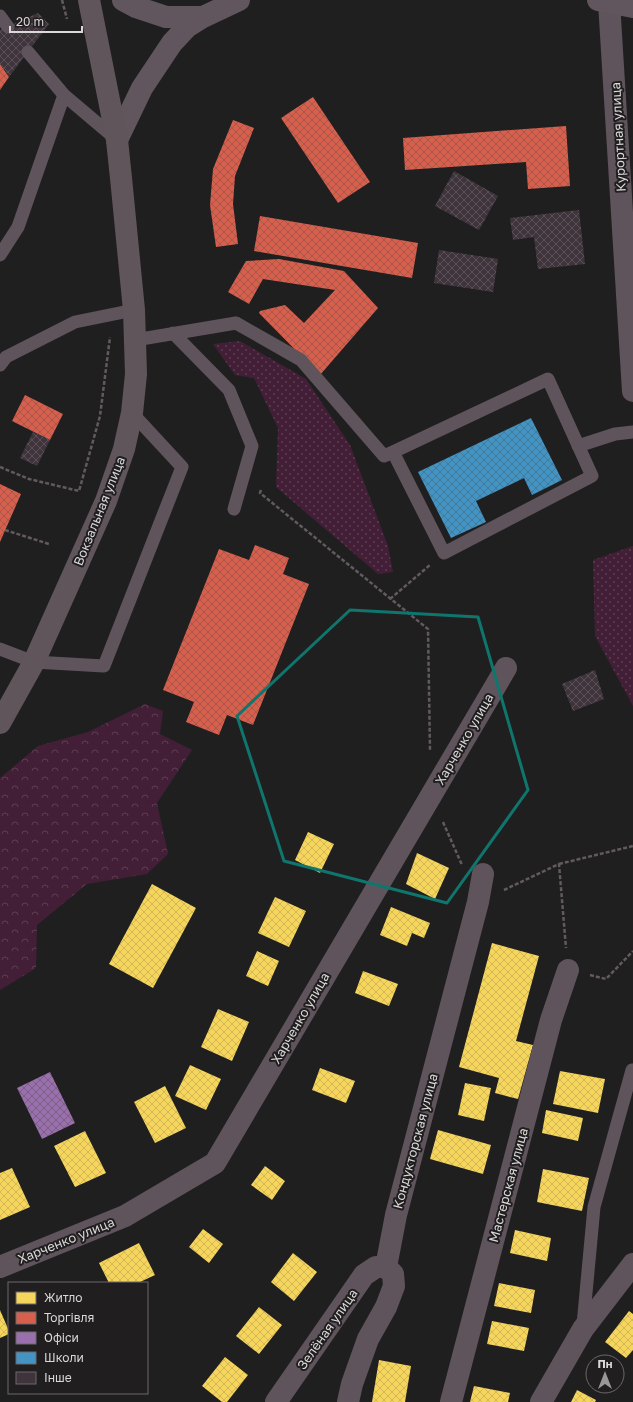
<svg xmlns="http://www.w3.org/2000/svg" width="633" height="1402" font-family="'Golos Text',sans-serif">
	<style>
		.forest { fill: url(#forest-crowns) }
		.park { fill: url(#park-dots) }
		.homes { fill: url(#homes-cross-hatch) }
		.shops { fill: url(#shops-cross-hatch) }
		.offices { fill: url(#offices-cross-hatch) }
		.schools { fill: url(#schools-cross-hatch) }
		.building { fill: url(#building-cross-hatch) }
		.lines { fill: none; stroke-linecap: round; stroke-linejoin: round }
		.path { stroke: #615a5f; stroke-width: 2.5; stroke-dasharray: 4 2; stroke-linecap: butt }
		.service { stroke: #60545c; stroke-width: 13 }
		.minor { stroke: #60545c; stroke-width: 22 }
		.secondary { stroke: #62565e; stroke-width: 22 }
		.primary { stroke: #61555c; stroke-width: 22 }
		.marked { fill: none; stroke: #0f766e; stroke-width: 3; stroke-linejoin: round }
		.labels { text-anchor: middle; stroke-width: 4; stroke-linejoin: round; paint-order: stroke }
		.street-label { font-size: 13px; fill: #dad8d9; stroke: #211e20 }
	</style>
	<defs>
		<pattern id="forest-crowns" width="20" height="18" patternUnits="userSpaceOnUse"><rect width="20" height="18" fill="#431e37"/><path d="M2 6a3 3 0 1 1 6 0M12 15a3 3 0 1 1 6 0" fill="none" stroke="#5e3e53"/></pattern>
		<pattern id="park-dots" width="8" height="8" patternUnits="userSpaceOnUse"><rect width="8" height="8" fill="#431e37"/><path d="M2 2h.1M6 6h.1" fill="none" stroke="#5e3e53" stroke-width="1.8" stroke-linecap="round"/></pattern>
		<pattern id="homes-cross-hatch" width="8" height="8" patternUnits="userSpaceOnUse"><rect width="8" height="8" fill="#f6d55c"/><path d="M0 0l8 8M0 8l8-8" fill="none" stroke="#d2b757"/></pattern>
		<pattern id="shops-cross-hatch" width="8" height="8" patternUnits="userSpaceOnUse"><rect width="8" height="8" fill="#d6604d"/><path d="M0 0l8 8M0 8l8-8" fill="none" stroke="#a95749"/></pattern>
		<pattern id="offices-cross-hatch" width="8" height="8" patternUnits="userSpaceOnUse"><rect width="8" height="8" fill="#9970ab"/><path d="M0 0l8 8M0 8l8-8" fill="none" stroke="#7a6086"/></pattern>
		<pattern id="schools-cross-hatch" width="8" height="8" patternUnits="userSpaceOnUse"><rect width="8" height="8" fill="#4393c3"/><path d="M0 0l8 8M0 8l8-8" fill="none" stroke="#427a9c"/></pattern>
		<pattern id="building-cross-hatch" width="8" height="8" patternUnits="userSpaceOnUse"><rect width="8" height="8" fill="#3f343c"/><path d="M0 0l8 8M0 8l8-8" fill="none" stroke="#5a5158"/></pattern>
	</defs>
	<rect width="100%" height="100%" fill="#201f20"/>
	<path class="forest" d="M145,704L163,711L160,734L192,750L157,803L168,854L147,874L87,884L37,925L36,968L0,990V778L38,746L88,732Z"/>
	<path class="park" d="M240,341L306,379L350,445L388,546L393,572L378,574L276,487L278,428L254,378L235,375L213,344Z
		M633,546V706L595,636L593,560Z"/>
	<path class="homes" d="M308,832L334,844L320,873L295,860Z
		M417,853L449,868L435,899L406,884Z
		M152,884L196,908L153,988L109,964Z
		M275,897L306,911L289,947L258,933Z
		M391,907L430,923L424,938L412,933L407,946L380,935Z
		M492,943L539,956L516,1041L533,1045L518,1099L495,1093L499,1078L459,1067Z
		M257,951L279,961L268,986L246,976Z
		M363,971L398,984L389,1006L355,993Z
		M218,1009L249,1022L232,1061L201,1047Z
		M190,1065L221,1079L206,1110L175,1096Z
		M320,1068L355,1081L346,1103L312,1090Z
		M560,1071L605,1079L598,1113L553,1104Z
		M465,1083L491,1088L484,1121L458,1115Z
		M165,1086L186,1128L155,1143L134,1102Z
		M546,1110L583,1118L578,1141L542,1133Z
		M438,1130L491,1145L483,1174L430,1159Z
		M85,1131L106,1173L75,1187L54,1146Z
		M265,1166L285,1181L272,1200L251,1185Z
		M12,1168L30,1207L0,1220V1173Z
		M543,1169L589,1178L582,1211L537,1202Z
		M203,1229L223,1244L209,1263L189,1247Z
		M515,1230L551,1238L547,1261L510,1253Z
		M139,1243L155,1275L138,1283H109L99,1263Z
		M293,1253L317,1272L294,1301L271,1282Z
		M499,1283L535,1290L531,1313L494,1306Z
		M259,1307L282,1325L259,1354L236,1336Z
		M0,1310L9,1331V1334L0,1338Z
		M629,1311L633,1314V1350L626,1358L605,1342Z
		M492,1321L529,1328L524,1351L487,1344Z
		M225,1357L248,1375L227,1402H222L202,1386Z
		M379,1360L411,1366L405,1402H372Z
		M474,1386L510,1393L508,1402H470Z
		M577,1390L596,1400L595,1402H571Z"/>
	<path class="shops" d="M0,64L9,77L0,90Z
		M313,97L370,182L338,203L281,118Z
		M233,120L254,128L235,176L233,204L238,244L216,247L210,205L213,169Z
		M566,126L570,186L528,189L526,162L405,170L403,138Z
		M260,216L418,243L412,278L254,251Z
		M279,259L344,271L378,308L320,375L259,313L260,311L285,305L304,323L335,290L263,279L249,304L228,292L246,261Z
		M25,395L63,414L50,440L12,421Z
		M0,484L21,494L0,542Z
		M255,545L289,558L283,574L309,584L253,725L227,715L219,735L186,722L194,702L163,690L219,549L249,560Z"/>
	<path class="offices" d="M50,1072L75,1123L42,1139L17,1088Z"/>
	<path class="schools" d="M531,418L562,480L532,495L524,478L476,501L486,522L451,538L418,472Z"/>
	<path class="building" d="M38,13L49,24L9,77L0,64V30Z
		M454,171L498,196L479,230L435,206Z
		M579,210L585,264L538,269L534,237L513,240L510,218Z
		M439,250L498,259L493,292L434,283Z
		M33,432L50,440L37,466L20,458Z
		M595,670L604,699L573,711L562,684Z"/>
	<g class="lines">
		<path class="path" d="M62,0L67,19
			M0,467L29,479L79,491L100,416L110,337
			M261,490L260,493L428,629L430,750
			M5,530L49,544
			M390,599L430,565
			M443,822L462,865
			M559,864L633,846
			M504,890L559,864L566,948
			M590,975L606,979L633,951"/>
		<path class="service" d="M0,16L8,27
			M28,52L64,95L116,139
			M0,255L18,227L64,95
			M173,333L229,390L252,446L234,509
			M135,340L236,323L301,360L384,456L393,452L548,379L592,476L444,553L393,452
			M0,365L6,357L75,322L134,310
			M578,446L615,434L633,432
			M0,649L34,662L104,666L182,467L132,413
			M583,1325L594,1207L632,1070"/>
		<path class="minor" d="M609,2L633,391
			M0,1267L125,1216L215,1163L506,668
			M276,1402L364,1275L376,1267H386
			M348,1402L352,1384L368,1339L386,1307L394,1286L393,1274L386,1267L396,1215L478,902L483,874
			M451,1402L551,1020L568,970
			M541,1402L583,1329L633,1264"/>
		<path class="secondary" d="M123,0L136,7L166,17H203
			M598,0L633,7
			M117,140L142,88L172,43L187,27L203,17L239,0"/>
		<path class="primary" d="M0,723L34,662L106,501L124,449L132,413L136,374L134,310L121,178L117,140L89,0"/>
	</g>
	<path class="marked" d="M350,610L478,617L528,790L447,903L284,861L237,716Z"/>
	<g class="labels">
		<g class="street-label">
			<text transform="translate(618 137) rotate(-93)" y="5">Курортная улица</text>
			<text transform="translate(99 511) rotate(-68)" y="5">Вокзальная улица</text>
			<text transform="translate(464 739) rotate(-60)" y="5">Харченко улица</text>
			<text transform="translate(300 1018) rotate(-60)" y="5">Харченко улица</text>
			<text transform="translate(415 1141) rotate(-75)" y="5">Кондукторская улица</text>
			<text transform="translate(508 1185) rotate(-75)" y="5">Мастерская улица</text>
			<text transform="translate(66 1240) rotate(-22)" y="5">Харченко улица</text>
			<text transform="translate(327 1329) rotate(-55)" y="5">Зелёная улица</text>
		</g>
	</g>
	<rect x="8" y="1282" width="140" height="112" fill="#211e20" stroke="#6b686a"/>
	<rect x="16" y="1292" width="20" height="12" fill="#f6d55c" stroke="#6b686a"/>
	<text x="44" y="1302" font-size="12" fill="#dad8d9">Житло</text>
	<rect x="16" y="1312" width="20" height="12" fill="#d6604d" stroke="#6b686a"/>
	<text x="44" y="1322" font-size="12" fill="#dad8d9">Торгівля</text>
	<rect x="16" y="1332" width="20" height="12" fill="#9970ab" stroke="#6b686a"/>
	<text x="44" y="1342" font-size="12" fill="#dad8d9">Офіси</text>
	<rect x="16" y="1352" width="20" height="12" fill="#4393c3" stroke="#6b686a"/>
	<text x="44" y="1362" font-size="12" fill="#dad8d9">Школи</text>
	<rect x="16" y="1372" width="20" height="12" fill="#3f343c" stroke="#6b686a"/>
	<text x="44" y="1382" font-size="12" fill="#dad8d9">Інше</text>
	<g transform="translate(605 1374)"><circle r="19" fill="#211e20" stroke="#6b686a"/>
	<path d="M0-3L7 15L0 10L-7 15Z" fill="#999798"/>
	<text y="-6" font-size="11" font-weight="bold" text-anchor="middle" fill="#dad8d9">Пн</text>
	</g>
	<path d="M10 26v6h72v-6" fill="none" stroke="#dad8d9" stroke-width="2"/>
	<text x="16" y="26" font-size="12" fill="#dad8d9" stroke="#211e20" stroke-width="3" paint-order="stroke">20 m</text>
</svg>
